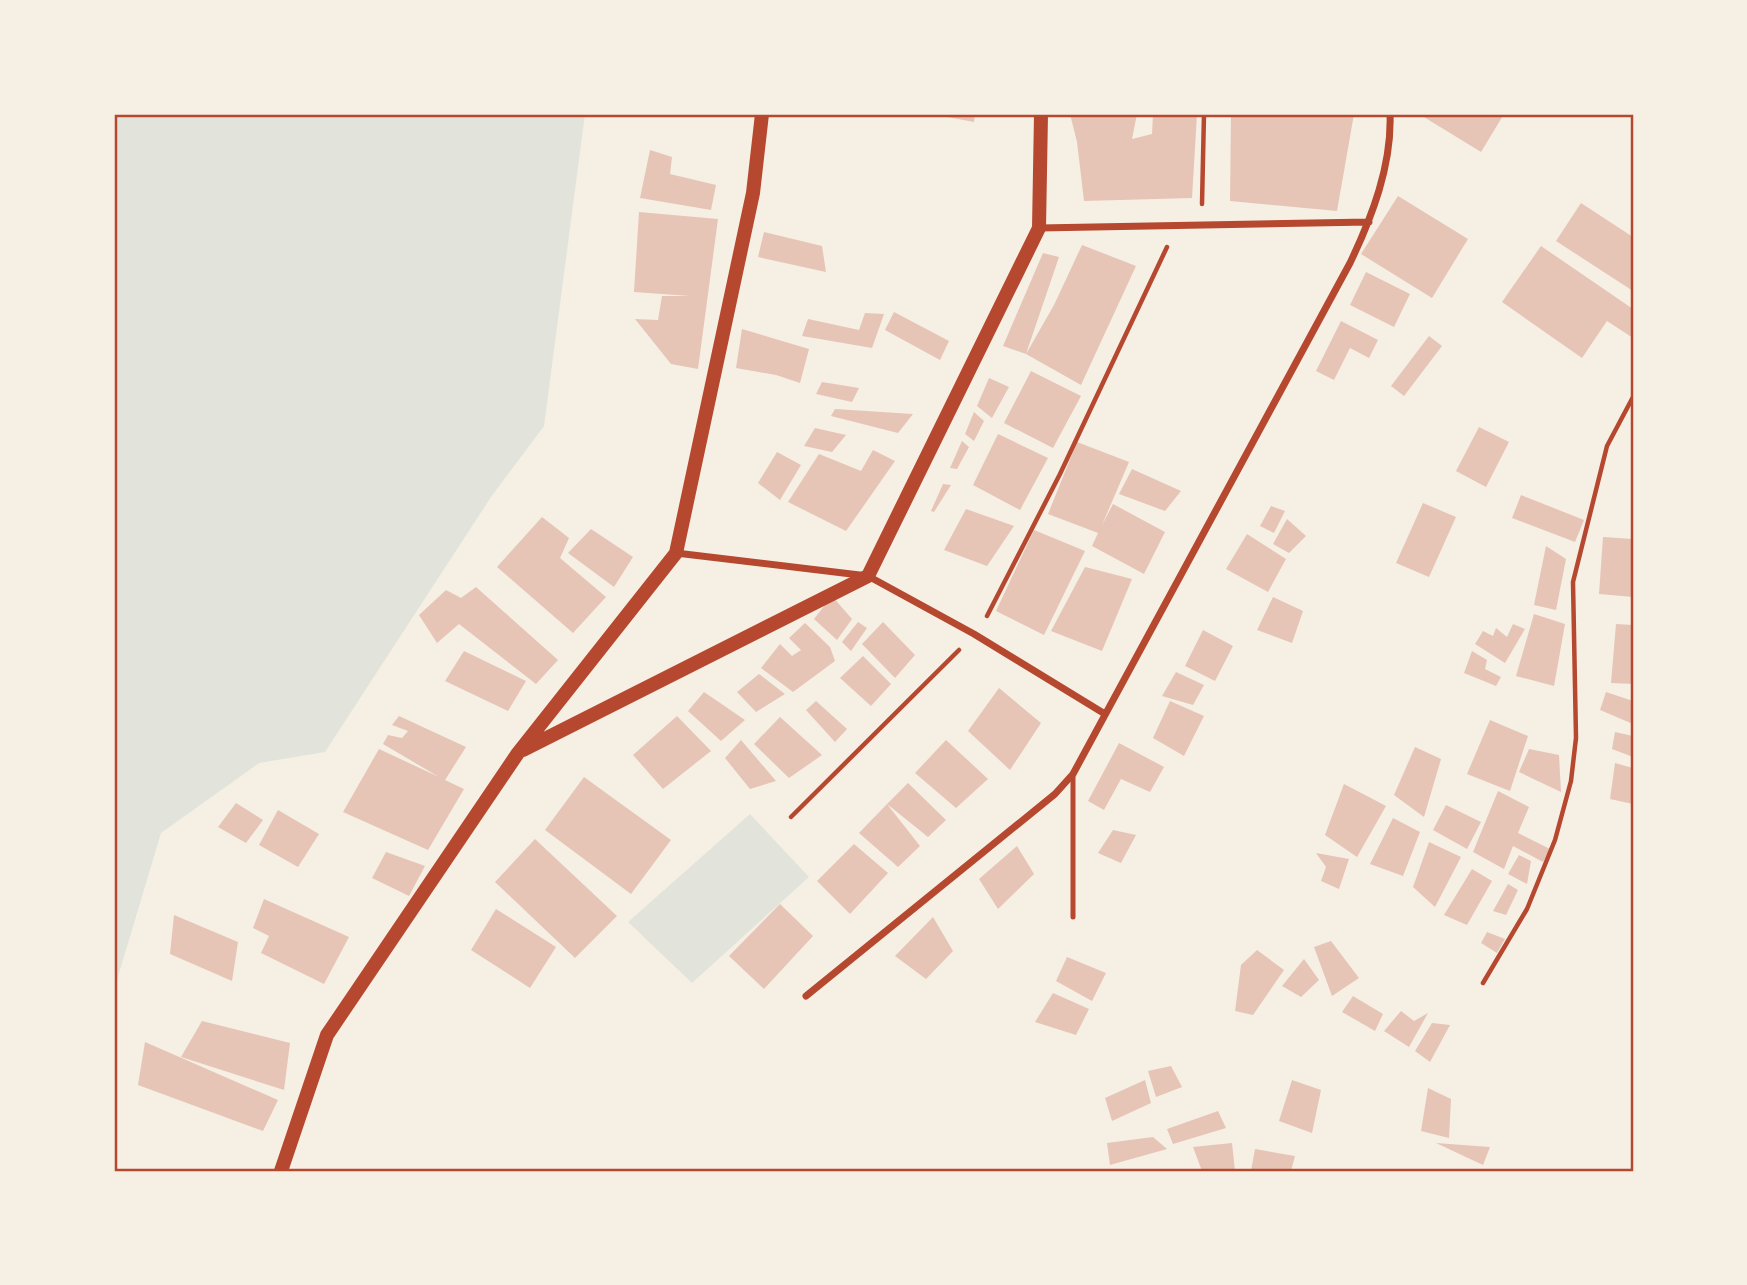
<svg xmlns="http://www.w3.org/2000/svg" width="1747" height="1285" font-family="'Titillium Web',sans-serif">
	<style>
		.green { fill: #e2e4dc }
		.building { fill: #e6c5b7 }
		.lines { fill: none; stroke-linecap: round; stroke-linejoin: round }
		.path { stroke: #b5482f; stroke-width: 4.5 }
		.service { stroke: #b5482f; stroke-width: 5 }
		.minor { stroke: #b5482f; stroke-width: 7 }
		.secondary { stroke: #b5482f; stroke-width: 14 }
		.neatline { fill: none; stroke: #b5482f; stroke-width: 2.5 }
	</style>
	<rect width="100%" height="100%" fill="#f6efe4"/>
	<path class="green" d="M114,114H585L544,426L491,497L325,752L259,763L161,833L114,990Z
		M750,814L809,877L692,983L628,922Z"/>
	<path class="building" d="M931,114H975L974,122Z
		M1070,114H1137L1132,139L1152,134L1153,114H1197L1192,198L1084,201L1077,142Z
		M1231,114H1354L1337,211L1230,201Z
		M1419,114H1504L1481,152Z
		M650,150L672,157L670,174L716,185L711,210L640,198Z
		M1398,196L1468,239L1432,298L1361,254Z
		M1581,203L1633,237V291L1556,241Z
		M639,212L718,219L698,369L671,364L635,319L658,320L662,296H690L634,292Z
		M764,232L822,246L826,272L758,257Z
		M1082,245L1136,266L1081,385L1026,354L1054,305Z
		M1541,246L1633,309V338L1607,321L1582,358L1502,302Z
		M1043,253L1059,257L1026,354L1003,346Z
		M1366,272L1410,294L1394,327L1350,305Z
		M894,312L949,341L940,360L885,330Z
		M865,313L884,314L872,348L802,336L808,319L859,330Z
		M1341,321L1378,340L1369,358L1350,348L1334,380L1316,371Z
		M742,329L809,349L800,383L776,375L736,368Z
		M1429,336L1442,346L1404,396L1391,386Z
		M1031,371L1081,396L1053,448L1004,423Z
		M989,378L1009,387L992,418L977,406Z
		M822,382L859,388L852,402L816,394Z
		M835,409L913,414L898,433L831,416Z
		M974,412L984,421L974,441L965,434Z
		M1479,427L1509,442L1486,487L1456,471Z
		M815,428L846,435L832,452L804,446Z
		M998,434L1048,458L1020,510L973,485Z
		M962,441L969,447L957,469L950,468Z
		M1077,442L1129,462L1102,525L1113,504L1165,532L1144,574L1092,546L1098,533L1048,514Z
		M873,450L895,461L846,531L788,502L819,454L861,471Z
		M777,452L801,465L780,500L758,483Z
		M1132,469L1181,491L1165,511L1119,494Z
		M943,484L951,485L934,512L931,511Z
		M1521,495L1584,520L1575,542L1512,518Z
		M1423,503L1456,517L1429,577L1396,563Z
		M1271,506L1285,511L1274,533L1260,526Z
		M966,509L1014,526L987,566L944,550Z
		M542,517L569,538L560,558L606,597L573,633L497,567Z
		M1287,519L1306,536L1289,553L1273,544Z
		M591,529L633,557L614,587L568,553Z
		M1034,530L1085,551L1044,635L996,611Z
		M1247,534L1286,559L1268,592L1226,569Z
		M1603,537L1633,539V597L1599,594Z
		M1546,546L1566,559L1556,610L1534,605Z
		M1085,567L1132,579L1102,651L1051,631Z
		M476,587L558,660L536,684L459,624L437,643L419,615L446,590L461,598Z
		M832,596L852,619L837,640L814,619Z
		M1273,597L1303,611L1292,643L1257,630Z
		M1534,614L1565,624L1554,686L1516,676Z
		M858,622L867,628L851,651L842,642Z
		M883,622L915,655L895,678L862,644Z
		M805,623L830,647L835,661L793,692L761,668L780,644L792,656L801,650L789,638Z
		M1513,624L1525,629L1505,663L1475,644L1483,631L1493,636L1496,628L1507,637Z
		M1616,624L1633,625V684L1611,683Z
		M1203,630L1233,646L1215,681L1185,666Z
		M464,651L526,681L508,711L445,681Z
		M1472,651L1487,660L1485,669L1501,677L1496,686L1464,673Z
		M863,656L891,684L871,706L840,678Z
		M1176,672L1204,685L1193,705L1162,696Z
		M759,674L785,694L756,712L737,692Z
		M999,688L1041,723L1010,770L968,731Z
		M704,692L745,720L721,741L688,711Z
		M1606,692L1633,701V724L1600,710Z
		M816,701L847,729L835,742L806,710Z
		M1170,701L1204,716L1184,756L1153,738Z
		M399,716L466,747L445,780L464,789L428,850L343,812L379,749L439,777L383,744L388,735L402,738L408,731L392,725Z
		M677,716L711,751L663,789L633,755Z
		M780,717L822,755L789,778L754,744Z
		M1490,720L1528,736L1510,791L1467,774Z
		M1615,732L1633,736V757L1612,749Z
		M741,740L776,781L750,789L725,758Z
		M946,740L988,779L956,808L915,773Z
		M1119,743L1164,767L1150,792L1121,779L1104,810L1088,801Z
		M1415,747L1441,759L1424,817L1394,795Z
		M1529,749L1559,755L1561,792L1519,772Z
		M1615,763L1633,768V804L1610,799Z
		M584,777L671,840L631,894L545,830Z
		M908,783L946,820L928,837L887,804Z
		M1344,784L1386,806L1357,857L1325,835Z
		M1498,791L1529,807L1518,833L1550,849L1543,862L1513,846L1504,869L1473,852Z
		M236,803L263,820L246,843L218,827Z
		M887,804L920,846L898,867L859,833Z
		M1446,805L1481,822L1467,849L1433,830Z
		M278,810L319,834L298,867L259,845Z
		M1393,818L1420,832L1403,876L1370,864Z
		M1113,830L1136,835L1121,863L1098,853Z
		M535,839L617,916L575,958L495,882Z
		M1429,842L1461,857L1435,907L1413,887Z
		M854,844L888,873L850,914L817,881Z
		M1017,846L1034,874L998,909L979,879Z
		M386,852L425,866L409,896L372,878Z
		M1316,853L1349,859L1339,889L1321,881L1326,867Z
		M1519,855L1531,861L1527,884L1508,874Z
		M1472,869L1492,881L1467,925L1444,915Z
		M1508,884L1518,890L1506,915L1493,911Z
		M264,899L349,937L324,984L261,953L269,936L253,928Z
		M780,904L813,936L764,989L729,956Z
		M496,909L556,947L530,988L471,950Z
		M174,915L238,942L232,981L170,954Z
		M933,917L953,951L926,979L895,956Z
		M1487,932L1505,939L1497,953L1481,943Z
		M1331,941L1359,978L1332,996L1314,947Z
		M1257,950L1284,970L1253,1015L1235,1011L1241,965Z
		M1067,957L1106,973L1092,1001L1056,981Z
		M1304,959L1319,980L1301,997L1282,986Z
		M1053,993L1089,1009L1076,1035L1035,1022Z
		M1353,996L1383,1014L1375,1031L1342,1012Z
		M1401,1011L1414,1021L1428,1013L1409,1047L1384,1031Z
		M202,1021L290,1043L284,1090L181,1057Z
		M1432,1023L1450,1025L1430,1062L1415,1051Z
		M145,1042L278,1100L263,1131L138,1085Z
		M1171,1066L1182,1087L1156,1097L1148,1071Z
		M1145,1080L1151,1103L1112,1121L1105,1098Z
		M1292,1080L1321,1090L1312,1133L1279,1121Z
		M1428,1088L1451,1099L1449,1138L1421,1131Z
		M1218,1111L1226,1128L1173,1144L1167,1129Z
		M1153,1137L1167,1149L1110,1165L1107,1143Z
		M1232,1143L1235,1171H1202L1193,1147Z
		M1436,1143L1490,1147L1483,1165Z
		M1255,1149L1295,1156L1291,1171H1251Z"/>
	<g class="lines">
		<path class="path" d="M1202,204L1204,114
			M987,616L1060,474L1167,247
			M791,817L959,650
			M1483,983L1527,909L1555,840L1571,781L1576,738L1573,582L1607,446L1633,397"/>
		<path class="service" d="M1073,774V917"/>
		<path class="minor" d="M1039,228L1369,222
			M676,553L868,576L974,634L1105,714
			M806,996L1055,794L1073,774L1350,263C1372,217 1392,165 1390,114"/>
		<path class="secondary" d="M523,750L868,576L1039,228L1041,114
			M281,1171L327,1035L518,753L676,553L753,193L762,114"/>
	</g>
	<rect width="1747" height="1285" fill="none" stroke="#f6efe4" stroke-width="231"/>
	<rect x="116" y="116" width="1516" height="1054" class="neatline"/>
</svg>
